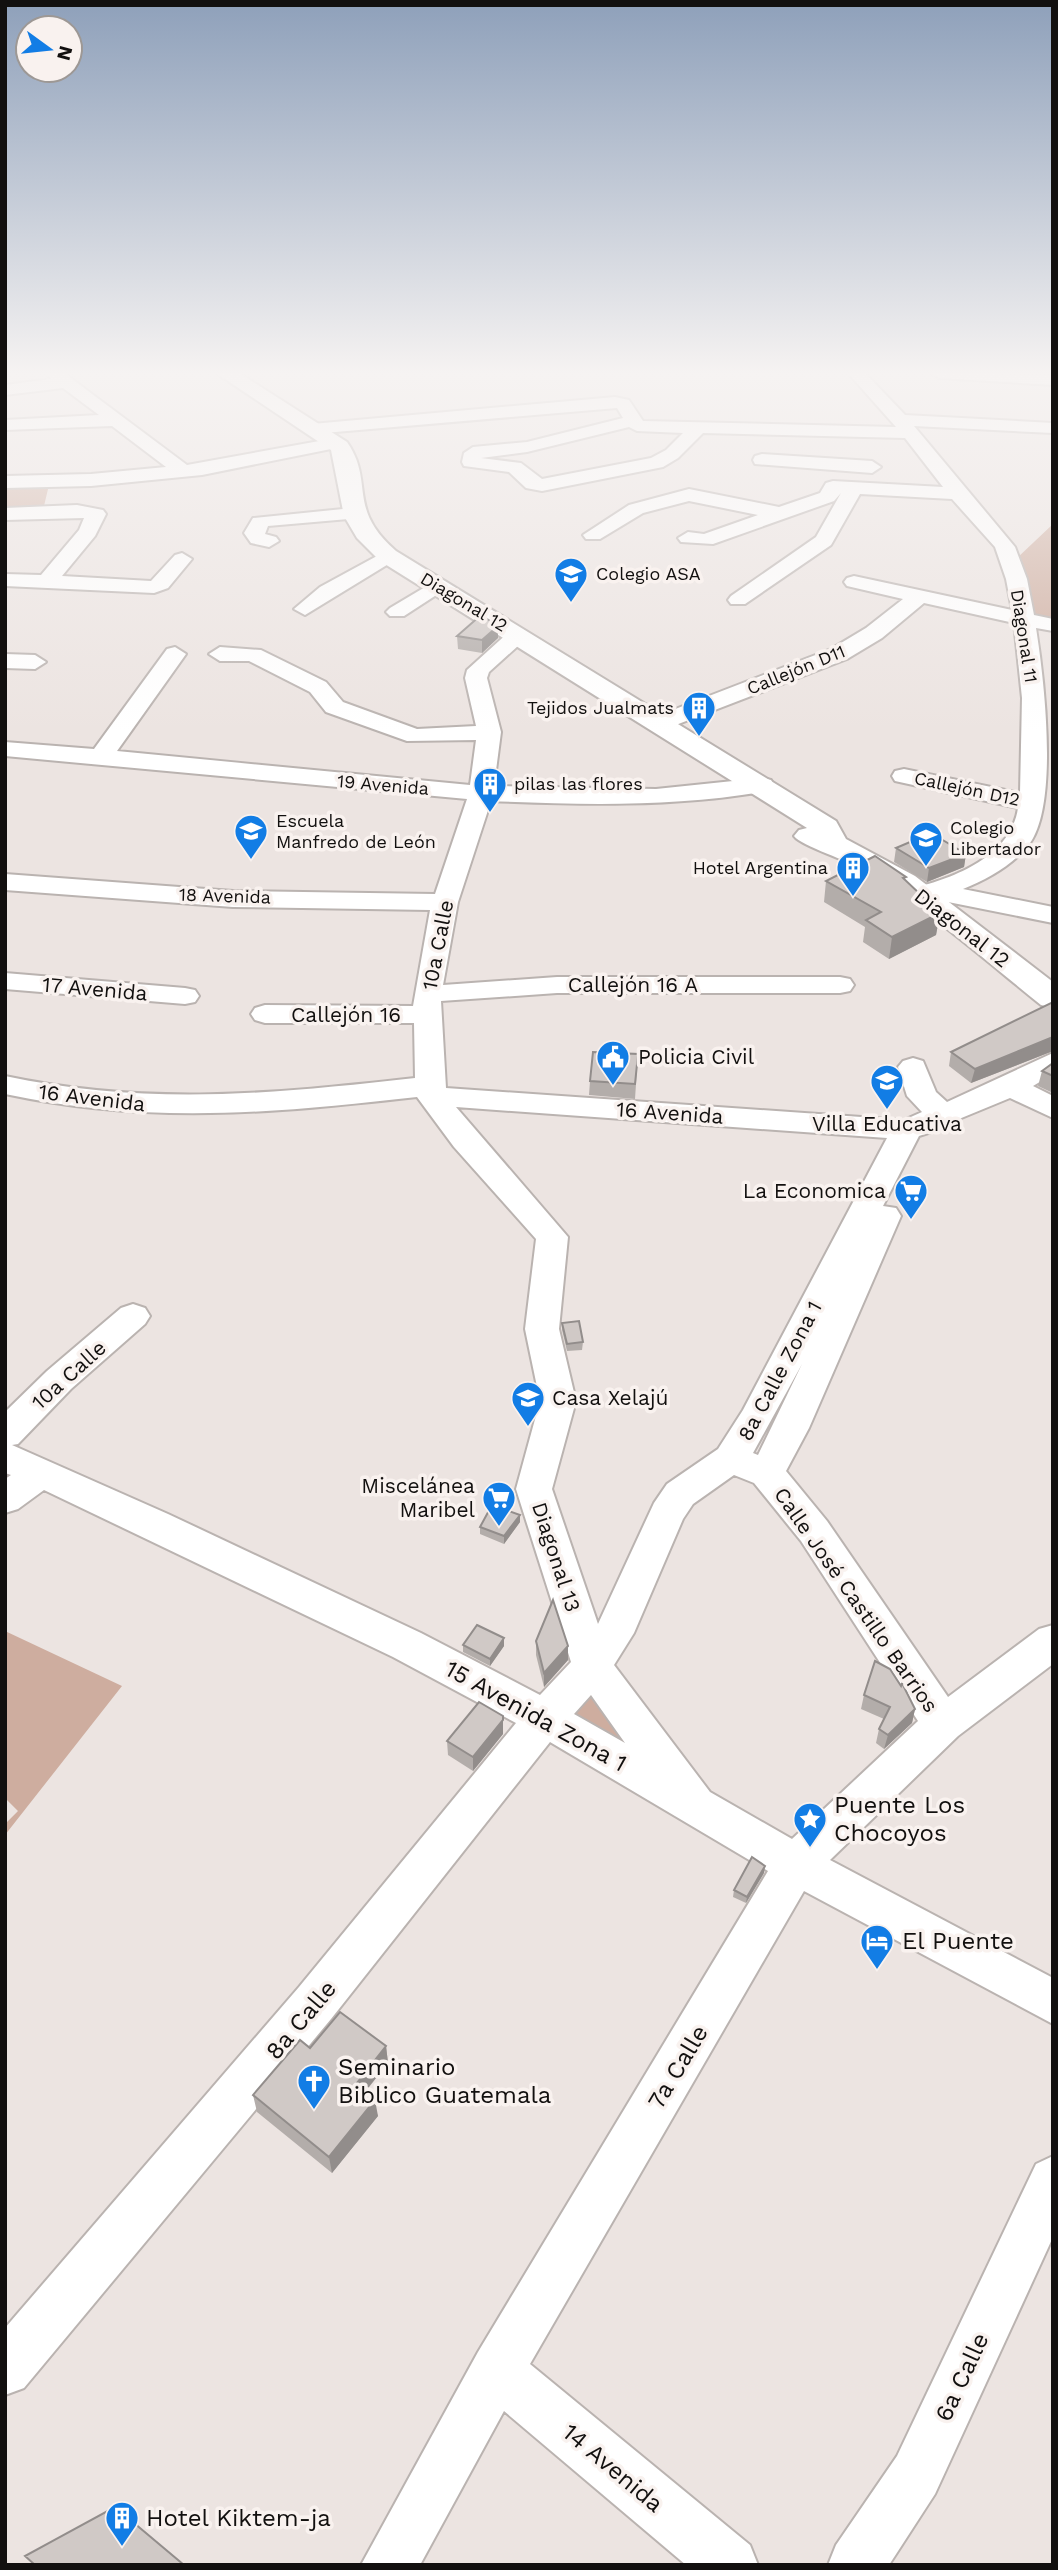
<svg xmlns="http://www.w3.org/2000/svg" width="1058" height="2570" font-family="'Work Sans',sans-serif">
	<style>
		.green { fill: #cead9f }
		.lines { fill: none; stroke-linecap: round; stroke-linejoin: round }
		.minor-casing { stroke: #bab3b0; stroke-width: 4 }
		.major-casing { stroke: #bab3b0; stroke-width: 4 }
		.minor { fill: #fff; fill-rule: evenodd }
		.major { fill: #fff; fill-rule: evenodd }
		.wall { fill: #b3adaa }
		.shaded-wall { fill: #928d8b }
		.building { fill: #d0c9c6; stroke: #928d8b; stroke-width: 2 }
		.labels { text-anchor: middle; stroke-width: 7; stroke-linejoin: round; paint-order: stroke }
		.far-poi-label { font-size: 18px; fill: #12100f; stroke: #f9f2ef; text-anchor: start }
		.far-street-label { font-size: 18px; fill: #12100f; stroke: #f9f2ef }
		.street-label { font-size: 21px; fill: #12100f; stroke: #f9f2ef }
		.poi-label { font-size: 21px; fill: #12100f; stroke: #f9f2ef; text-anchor: start }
		.near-street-label { font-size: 24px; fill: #12100f; stroke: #f9f2ef }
		.near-poi-label { font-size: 24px; fill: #12100f; stroke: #f9f2ef; text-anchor: start }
	</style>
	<rect width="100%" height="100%" fill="#ece4e1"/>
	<path class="green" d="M49,485L43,510L5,511V487Z
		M1053,524V625L1033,620L1016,559Z
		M5,1631L122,1686L5,1835V1824L18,1811L5,1798Z
		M592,1680L643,1753L561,1716Z"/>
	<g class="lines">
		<defs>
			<path id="minor" d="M46,373H64L187,465L336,438L345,443L336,448L202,475L91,486L5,488V476L91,474L166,467L112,426L5,430V420L99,415L63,388L5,395V385L51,379Z
				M848,373H865L905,415L1053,423V433L914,426L1015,547L1027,579L1034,615L1053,619V631L1036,628C1044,678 1058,797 1032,840C1016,864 988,879 963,889L1053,907V923L933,899L922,902L913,900L909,894L913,888C955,878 1011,856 1018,808L895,781L892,776L895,771L904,769L1020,793L1022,698L1014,623L924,603L882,638L847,659L668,728H652L648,723L652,718L831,649L866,628L903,599L847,586L844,582L847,578L854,576L1012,610L1006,579L995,547L952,499L860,494L831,545L745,604H731L728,600L731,596L816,537L841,493L834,501L713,544L681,542L678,538L688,532L704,534L758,515L689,501L643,513L600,539H586L583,535L629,505L689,489L779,507L820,493L826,483L833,481L943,487L905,438L703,433L678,458L663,467L542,491L526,488L509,472L464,466L462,462L464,453L473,447L527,442L623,418L617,408L312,434L303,429L312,424L615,397L629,400L643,421L896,427ZM629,427L637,431L683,433L666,450L651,458L542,479L521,463L481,458L527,452Z
				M931,373L1053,375V385L939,378Z
				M762,454L872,461L881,467L872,473L755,464L753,460L755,456Z
				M77,505L103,510L106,514L95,536L62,576L151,581L175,555L182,553L192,559L168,588L154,593L5,586V574L41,575L79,530L84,518L5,520V508Z
				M353,508L363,514L360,518L268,526L265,534L276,537L279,541L269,547L251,543L244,533L253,518Z
				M388,550L395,552L398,556L395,560L305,615L294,609L320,587Z
				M437,580L447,586L444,590L404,616H390L386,612L390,608Z
				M518,630L529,636L489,672L487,678L501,732L494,786L656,789L762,778L771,780L774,785L771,790L762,792C672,807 582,805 491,801L458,902L443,985L557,977H840L850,979L854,985L850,991L840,993H557L441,1001L446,1088L904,1120L922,1112L907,1096L898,1067L903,1061L913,1058L923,1061L936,1092L947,1102L1053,1053V1074L1033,1086L1053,1096V1118L1010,1098L959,1119L956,1124L919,1136L883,1206L896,1208L901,1216L809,1428L786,1471L827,1521L948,1697L1039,1629L1053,1625V1664L958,1736L830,1860L1053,1978V2024L804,1891L530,2364L750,2545L758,2565H686L504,2411L420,2565H361L478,2352L768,1871L550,1742L331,2019L24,2388L5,2395V2328L299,1987L516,1723L393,1657L44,1490L18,1509L5,1513V1479L11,1475L5,1473V1412L47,1371L121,1308L133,1304L145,1308L150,1316L145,1324L71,1389L18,1444L12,1445L168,1514L421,1633L540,1695L571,1662L516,1489L540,1401L525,1329L536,1239L454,1147L417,1097C274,1113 149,1125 5,1094V1076C147,1106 272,1094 415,1078L414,1023H265L255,1020L251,1014L255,1008L265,1005L413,1006L430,910L233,907L5,890V874L233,891L435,894L467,799L5,756V742L94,749L167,649L175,647L186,654L117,751L470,785L476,740L407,741L326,712L310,692L249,661H220L209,654L220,647L261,650L326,682L343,702L417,729L476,726L465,678L467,670L510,631ZM456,1107L887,1138L743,1410L718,1449L667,1484L654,1503L598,1624L552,1489L576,1401L559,1329L568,1237ZM802,1364L758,1455L753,1453ZM734,1475L754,1483L801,1541L918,1721L792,1839L710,1792L614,1665L634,1633L683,1519L693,1504ZM591,1695L625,1743L574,1714Z
				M5,654L35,655L46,662L35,669L5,668Z
				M5,973L185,988L195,990L199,996L195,1002L185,1004L5,989Z
				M1053,2156V2237L935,2494L889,2565H828L836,2545L897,2456L1036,2164Z"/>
			<path id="major" d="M216,373H239L347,442C375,482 346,508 396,551L836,821L846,839L915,876L1053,982V1008L1041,1005C984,959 928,910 866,871C850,861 801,846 794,836L799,830L807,828L380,561L357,538L344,516L331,450Z"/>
		</defs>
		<use href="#minor" class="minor-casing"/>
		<use href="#major" class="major-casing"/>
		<use href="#minor" class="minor"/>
		<use href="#major" class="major"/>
	</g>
	<path class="wall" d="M498,626V638L482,653L458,649L457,636Z
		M896,848L966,854L964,867L927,882L894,862Z
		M905,880L940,913L936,935L889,959L863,942L865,927L824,902L826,881Z
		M1053,1002V1051L971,1083L949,1066L951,1052Z
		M638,1054L635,1099L589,1095L590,1081Z
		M1053,1064V1093L1038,1086L1042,1071Z
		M562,1323L583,1342L582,1350L567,1351L562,1330Z
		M520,1515V1522L504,1544L480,1534V1527Z
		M536,1641L568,1660L544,1687L536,1655Z
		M463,1645L504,1646L490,1666L463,1652Z
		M864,1695L915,1709L912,1723L884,1749L876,1743L879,1729L884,1719L861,1709Z
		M503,1734L473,1771L448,1755L447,1741Z
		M764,1873L746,1903L733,1897L734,1890Z
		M386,2046L388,2063L366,2091L378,2116L332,2173L257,2112L253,2095L310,2048Z"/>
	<path class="shaded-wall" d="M498,626V638L482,653V640Z
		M966,854L964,867L927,882L929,868Z
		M940,913L936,935L889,959L892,937Z
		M1053,1037V1051L971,1083L975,1069Z
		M520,1515V1522L504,1544V1536Z
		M504,1638V1646L490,1666V1659Z
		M568,1646V1660L544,1687V1673Z
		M915,1709L912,1723L884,1749L888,1735Z
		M503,1720V1734L473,1771V1757Z
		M765,1866L764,1873L746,1903L747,1897Z
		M386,2046L388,2063L359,2099L357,2083Z
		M375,2100L378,2116L332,2173L329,2157Z"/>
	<path class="building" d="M481,615L498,626L482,640L457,636Z
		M931,833L966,854L929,868L896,848Z
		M875,856L906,877L903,878L940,913L892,937L866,920L881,912L826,881Z
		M1053,1002V1037L975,1069L951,1052Z
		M593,1052L638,1054L635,1084L590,1081Z
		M1053,1063V1076L1042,1071Z
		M579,1321L583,1342L567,1344L562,1323Z
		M492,1505L520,1515L504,1536L480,1527Z
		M553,1600L568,1646L544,1673L536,1641Z
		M477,1625L504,1638L490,1659L463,1645Z
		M875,1661L890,1669L901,1686L902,1683L915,1709L888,1735L879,1729L890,1707L864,1695Z
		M479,1702L503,1716V1720L473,1757L447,1741Z
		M752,1857L765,1866L747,1897L734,1890Z
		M340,2012L386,2046L357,2083L375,2100L329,2157L253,2095L300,2040L310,2048Z
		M115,2507L184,2565H35L25,2556Z"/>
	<linearGradient id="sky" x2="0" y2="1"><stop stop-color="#8ea0ba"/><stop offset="0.51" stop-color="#f6f3f2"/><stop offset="1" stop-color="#f6f3f2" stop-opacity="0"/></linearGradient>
	<rect width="1058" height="732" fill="url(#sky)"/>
	<defs>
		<symbol id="school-pin" viewBox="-11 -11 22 30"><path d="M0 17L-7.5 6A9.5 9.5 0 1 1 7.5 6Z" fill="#127de5" stroke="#f9f2ef"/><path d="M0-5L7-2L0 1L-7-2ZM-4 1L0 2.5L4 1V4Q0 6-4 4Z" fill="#fff"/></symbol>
		<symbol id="building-pin" viewBox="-11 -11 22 30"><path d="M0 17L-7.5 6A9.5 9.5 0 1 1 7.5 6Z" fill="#127de5" stroke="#f9f2ef"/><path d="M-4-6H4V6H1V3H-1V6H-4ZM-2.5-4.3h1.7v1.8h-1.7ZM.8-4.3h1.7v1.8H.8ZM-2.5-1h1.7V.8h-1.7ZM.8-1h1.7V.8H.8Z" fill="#fff"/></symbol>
		<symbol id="civic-pin" viewBox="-11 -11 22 30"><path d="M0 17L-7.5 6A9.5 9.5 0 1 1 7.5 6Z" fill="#127de5" stroke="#f9f2ef"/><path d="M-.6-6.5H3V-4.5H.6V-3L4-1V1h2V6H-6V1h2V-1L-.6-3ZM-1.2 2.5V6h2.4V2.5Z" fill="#fff"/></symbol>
		<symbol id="supermarket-pin" viewBox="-11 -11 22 30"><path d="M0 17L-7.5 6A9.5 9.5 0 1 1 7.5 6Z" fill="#127de5" stroke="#f9f2ef"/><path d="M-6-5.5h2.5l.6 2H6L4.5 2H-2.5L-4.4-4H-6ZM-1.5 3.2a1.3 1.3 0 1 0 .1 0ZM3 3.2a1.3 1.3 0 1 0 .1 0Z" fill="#fff"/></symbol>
		<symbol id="sight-pin" viewBox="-11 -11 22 30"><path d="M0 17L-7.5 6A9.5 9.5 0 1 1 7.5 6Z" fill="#127de5" stroke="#f9f2ef"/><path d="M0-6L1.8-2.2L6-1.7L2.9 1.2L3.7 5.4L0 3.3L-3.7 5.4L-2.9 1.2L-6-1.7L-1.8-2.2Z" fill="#fff"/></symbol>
		<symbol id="hotel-pin" viewBox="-11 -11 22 30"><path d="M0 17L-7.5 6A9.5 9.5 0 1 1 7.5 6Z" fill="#127de5" stroke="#f9f2ef"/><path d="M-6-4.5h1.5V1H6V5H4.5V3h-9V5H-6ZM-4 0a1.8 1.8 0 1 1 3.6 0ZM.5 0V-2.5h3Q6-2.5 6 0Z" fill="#fff"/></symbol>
		<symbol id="church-pin" viewBox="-11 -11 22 30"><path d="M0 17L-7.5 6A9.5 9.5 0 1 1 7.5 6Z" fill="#127de5" stroke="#f9f2ef"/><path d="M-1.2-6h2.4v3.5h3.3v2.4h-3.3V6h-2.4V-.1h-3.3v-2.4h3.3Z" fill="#fff"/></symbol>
	</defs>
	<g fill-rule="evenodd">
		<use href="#school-pin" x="552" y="555" width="38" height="52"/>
		<use href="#building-pin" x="680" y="689" width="38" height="52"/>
		<use href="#building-pin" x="471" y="765" width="38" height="52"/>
		<use href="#school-pin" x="232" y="812" width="38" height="52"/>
		<use href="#school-pin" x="907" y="819" width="38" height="52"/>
		<use href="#building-pin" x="834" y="849" width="38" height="52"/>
		<use href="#civic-pin" x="594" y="1038" width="38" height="52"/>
		<use href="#school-pin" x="868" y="1062" width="38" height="52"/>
		<use href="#supermarket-pin" x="892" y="1172" width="38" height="52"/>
		<use href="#school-pin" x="509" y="1379" width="38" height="52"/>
		<use href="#supermarket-pin" x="480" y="1479" width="38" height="52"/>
		<use href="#sight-pin" x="791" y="1800" width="38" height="52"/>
		<use href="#hotel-pin" x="858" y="1922" width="38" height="52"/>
		<use href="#church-pin" x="295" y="2062" width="38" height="52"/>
		<use href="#building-pin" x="103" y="2499" width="38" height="52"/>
	</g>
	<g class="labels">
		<g class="far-poi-label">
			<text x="596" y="580">Colegio ASA</text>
			<text x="674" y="714" text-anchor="end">Tejidos Jualmats</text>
			<text x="514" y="790">pilas las flores</text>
			<text x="276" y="827">Escuela<tspan x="276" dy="21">Manfredo de León</tspan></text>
			<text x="950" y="834">Colegio<tspan x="950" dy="21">Libertador</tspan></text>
			<text x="828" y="874" text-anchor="end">Hotel Argentina</text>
		</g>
		<g class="far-street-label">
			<text transform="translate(464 602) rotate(31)" y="6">Diagonal 12</text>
			<text transform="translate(1024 636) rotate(81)" y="6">Diagonal 11</text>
			<text transform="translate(796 670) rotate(-22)" y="6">Callejón D11</text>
			<text transform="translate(383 785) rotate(5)" y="6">19 Avenida</text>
			<text transform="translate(967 789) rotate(12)" y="6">Callejón D12</text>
			<text transform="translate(225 896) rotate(2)" y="6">18 Avenida</text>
		</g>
		<g class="street-label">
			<text transform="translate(962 928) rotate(38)" y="7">Diagonal 12</text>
			<text transform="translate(438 945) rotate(-79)" y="7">10a Calle</text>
			<text x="633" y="992">Callejón 16 A</text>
			<text transform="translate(95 989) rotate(5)" y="7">17 Avenida</text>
			<text x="346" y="1022">Callejón 16</text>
			<text transform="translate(92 1098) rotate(7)" y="7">16 Avenida</text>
			<text transform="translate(670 1113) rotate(4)" y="7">16 Avenida</text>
			<text transform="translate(780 1371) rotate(-62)" y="7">8a Calle Zona 1</text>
			<text transform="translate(69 1375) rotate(-42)" y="7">10a Calle</text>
			<text transform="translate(556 1557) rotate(72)" y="7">Diagonal 13</text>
			<text transform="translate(856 1600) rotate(55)" y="7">Calle José Castillo Barrios</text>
		</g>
		<g class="poi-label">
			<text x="638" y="1064">Policia Civil</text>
			<text x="887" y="1131" text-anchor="middle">Villa Educativa</text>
			<text x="886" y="1198" text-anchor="end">La Economica</text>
			<text x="552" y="1405">Casa Xelajú</text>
			<text x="475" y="1493" text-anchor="end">Miscelánea<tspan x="475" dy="24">Maribel</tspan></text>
		</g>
		<g class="near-street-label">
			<text transform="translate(536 1716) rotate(29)" y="8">15 Avenida Zona 1</text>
			<text transform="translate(301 2020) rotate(-50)" y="8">8a Calle</text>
			<text transform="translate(678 2067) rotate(-59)" y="8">7a Calle</text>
			<text transform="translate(962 2377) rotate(-65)" y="8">6a Calle</text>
			<text transform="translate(613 2468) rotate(40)" y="8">14 Avenida</text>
		</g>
		<g class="near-poi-label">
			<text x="834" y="1813">Puente Los<tspan x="834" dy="28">Chocoyos</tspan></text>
			<text x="902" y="1949">El Puente</text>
			<text x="338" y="2075">Seminario<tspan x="338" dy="28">Biblico Guatemala</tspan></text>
			<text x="146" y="2526">Hotel Kiktem-ja</text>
		</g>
	</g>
	<rect width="1058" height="2570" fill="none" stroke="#12100f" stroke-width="14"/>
	<g transform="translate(49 49) rotate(105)"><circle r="33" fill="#f9f2ef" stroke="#9d9895" stroke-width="2"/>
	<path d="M0-5L12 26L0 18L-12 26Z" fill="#127de5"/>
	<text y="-10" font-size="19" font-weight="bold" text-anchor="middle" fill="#12100f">N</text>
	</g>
</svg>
